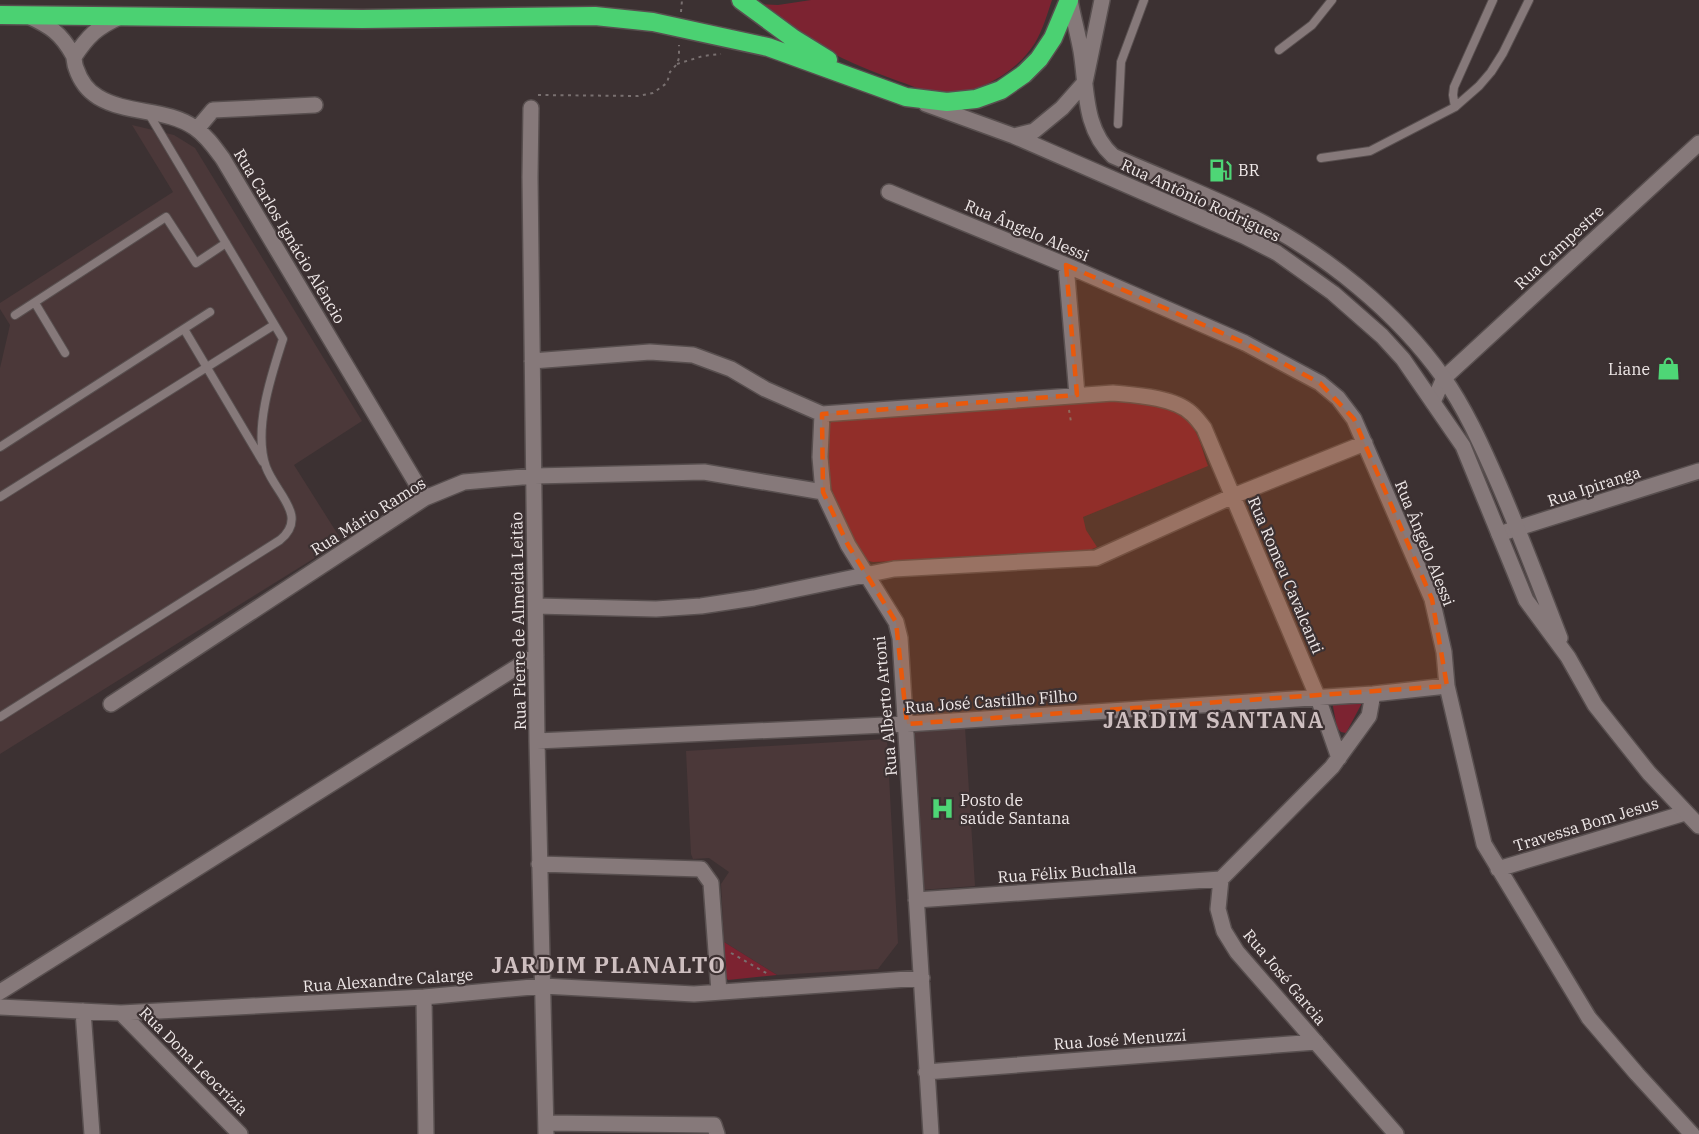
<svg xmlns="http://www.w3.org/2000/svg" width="1699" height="1134" font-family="'IBM Plex Serif',serif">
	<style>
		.built { fill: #4b3839 }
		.green { fill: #7c2331 }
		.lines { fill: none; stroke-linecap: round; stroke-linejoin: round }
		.service-casing { stroke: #584f4f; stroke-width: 10 }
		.minor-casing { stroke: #584f4f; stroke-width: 18 }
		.tertiary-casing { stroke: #584f4f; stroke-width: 18 }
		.motorway-casing { stroke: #584f4f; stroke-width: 21 }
		.path { stroke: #797070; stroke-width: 2; stroke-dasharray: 3 4.5; stroke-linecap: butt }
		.service { stroke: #86797a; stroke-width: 8 }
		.minor { stroke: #86797a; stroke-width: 15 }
		.tertiary { stroke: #86797a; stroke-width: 15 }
		.motorway { stroke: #4bd172; stroke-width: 18 }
		.marked { fill: #e8590c; fill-opacity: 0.2; stroke: #e8590c; stroke-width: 4.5; stroke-dasharray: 12 8; stroke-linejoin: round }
		.labels { text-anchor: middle; stroke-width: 4.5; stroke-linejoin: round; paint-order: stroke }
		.poi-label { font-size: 16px; fill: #efe8e8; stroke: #3c3132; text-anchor: start }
		.street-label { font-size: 16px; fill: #efe8e8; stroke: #3c3132 }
		.district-label { font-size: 22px; font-weight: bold; letter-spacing: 1.5px; fill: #cebfc0; stroke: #3c3132 }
	</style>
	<rect width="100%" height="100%" fill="#3c3132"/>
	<path class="built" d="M132,125L174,135L195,148L362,421L294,465L342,541L0,754V368L10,325L0,309V303L173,192Z
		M965,727L975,886L920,890L910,731Z
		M887,739L898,943L878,969L777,975L724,942L721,884L729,872L709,858L693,859L691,854L686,751Z"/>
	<path class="green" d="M811,0H1052C1047,15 1043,29 1035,43C1014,76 969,100 928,92C918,89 908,84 898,81C868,70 838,58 811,41C792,30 775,16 758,4L778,5Z
		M1107,400C1132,401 1176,404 1192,426C1200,437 1203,453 1208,466L1083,517L1086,530L1097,547L1083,553L873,562L864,560L858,554C843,517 822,481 826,440C827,431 827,425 834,419Z
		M1332,701L1362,703L1346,733L1341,732L1337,728Z
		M724,942L777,975L728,980L725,976Z"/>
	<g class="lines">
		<defs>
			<path id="service" d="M1279,50L1312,25L1332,0
				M1455,107L1453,95L1454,87L1493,0
				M1118,124L1121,62L1144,0
				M1321,158L1370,151L1455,107L1479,86L1491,72L1503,53L1529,0
				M35,303L65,353
				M15,315L166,217L196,263L226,243
				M184,329L263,462
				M0,447L210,312
				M0,497L274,325
				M0,717L280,540C309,516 276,494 266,467C253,430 271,376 283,339L149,114"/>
			<path id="minor" d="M28,16C50,26 61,33 73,55C75,59 74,64 76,68C80,80 88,91 98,97C128,115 167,108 195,128C207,136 215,148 223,159L425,498
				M74,57C88,36 97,27 120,17
				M531,108L530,177L537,741L546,1134
				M197,129L213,110L315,105
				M889,192L1066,265L1245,343L1320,383L1338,398L1354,419L1432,599L1444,652L1447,686L1484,844L1589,1018L1637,1074L1692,1134
				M1066,265L1077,395
				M532,361L650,352L693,355L731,369L765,389L822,414L1113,393C1135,395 1174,397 1191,413C1196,417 1200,423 1204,428L1318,698L1339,758
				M1433,402L1444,378L1699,143
				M822,414L820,457L823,492L848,545L896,622L900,638L931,1134
				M1499,534L1699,471
				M536,606L656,609L701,606L754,598L894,569L1096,558L1233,496L1365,443
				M1373,694L1369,716L1332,767L1221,879L1218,909L1224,931L1237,952L1396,1134
				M111,704L425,498L464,482L534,476L704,472L823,492
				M537,741L907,724L1373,694L1447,686
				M539,864L701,869L711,883L719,992
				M1498,869L1685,813
				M916,900L1221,879
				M0,992L536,655
				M424,997L426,1134
				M0,1007L121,1013L424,997L543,986L694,994L922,978
				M83,1011L92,1134
				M121,1013L240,1134
				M926,1072L1316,1042
				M546,1123L714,1125L717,1134"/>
			<path id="tertiary" d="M1070,0C1073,17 1078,34 1081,51C1087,87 1083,129 1113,156C1160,177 1209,195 1254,218C1325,254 1397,312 1443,377C1465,408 1481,444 1496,478C1519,530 1539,584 1560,638
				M926,104L1014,136L1244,236L1277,253L1333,293L1382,336L1403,359L1463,446L1526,600L1568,657L1595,705L1649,773L1699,826
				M1014,136L1034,131L1062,108L1085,82L1102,0"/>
			<path id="motorway" d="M741,0L794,39L828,60
				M0,15L362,19L595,16L653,22L768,47L906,97L947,102L976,99L1001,90L1024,74L1039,59L1053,38L1069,0"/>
		</defs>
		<use href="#service" class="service-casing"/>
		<use href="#minor" class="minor-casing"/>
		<use href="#tertiary" class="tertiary-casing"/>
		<use href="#motorway" class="motorway-casing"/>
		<path class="path" d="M681,12L682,0
			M677,64L703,56L721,54
			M538,95L638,96L653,93L667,83L670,72L677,64L679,58V45
			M1069,410L1071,422
			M731,953L768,974"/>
		<use href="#service" class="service"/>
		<use href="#minor" class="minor"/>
		<use href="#tertiary" class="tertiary"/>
		<use href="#motorway" class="motorway"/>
	</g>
	<path class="marked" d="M1066,265L1245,343L1320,383L1354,419L1432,599L1447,686L907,724L896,622L848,545L823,492L822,414L1077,395Z"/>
	<defs>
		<symbol id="fuel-bare" viewBox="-9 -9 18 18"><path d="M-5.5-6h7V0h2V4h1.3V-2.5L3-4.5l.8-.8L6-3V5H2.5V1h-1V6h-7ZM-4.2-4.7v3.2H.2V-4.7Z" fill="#4ed676" stroke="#3c3132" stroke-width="2.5" paint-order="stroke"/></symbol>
		<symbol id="shop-bare" viewBox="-9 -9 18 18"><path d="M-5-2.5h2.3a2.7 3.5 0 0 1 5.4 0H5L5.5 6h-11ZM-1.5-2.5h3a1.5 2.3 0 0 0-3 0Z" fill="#4ed676" stroke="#3c3132" stroke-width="2.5" paint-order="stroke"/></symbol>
		<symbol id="hospital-bare" viewBox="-9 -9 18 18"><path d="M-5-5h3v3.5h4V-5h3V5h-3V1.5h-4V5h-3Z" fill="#4ed676" stroke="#3c3132" stroke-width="2.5" paint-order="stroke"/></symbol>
	</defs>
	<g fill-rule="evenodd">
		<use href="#fuel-bare" x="1204" y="154" width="33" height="33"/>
		<use href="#shop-bare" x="1652" y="352" width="33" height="33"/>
		<use href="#hospital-bare" x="926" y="792" width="33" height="33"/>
	</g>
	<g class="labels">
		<g class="poi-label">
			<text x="1238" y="176">BR</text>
			<text x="1650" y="375" text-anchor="end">Liane</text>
			<text x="960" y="806">Posto de<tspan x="960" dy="18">saúde Santana</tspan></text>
		</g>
		<g class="street-label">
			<text transform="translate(1201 200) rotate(25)" y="6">Rua Antônio Rodrigues</text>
			<text transform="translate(1027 230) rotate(23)" y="6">Rua Ângelo Alessi</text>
			<text transform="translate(290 236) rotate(59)" y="6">Rua Carlos Ignácio Alêncio</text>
			<text transform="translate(1559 247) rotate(-43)" y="6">Rua Campestre</text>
			<text transform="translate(1594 486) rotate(-18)" y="6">Rua Ipiranga</text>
			<text transform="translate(368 516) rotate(-32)" y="6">Rua Mário Ramos</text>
			<text transform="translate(1425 543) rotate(68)" y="6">Rua Ângelo Alessi</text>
			<text transform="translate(1286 575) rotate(67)" y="6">Rua Romeu Cavalcanti</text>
			<text transform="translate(518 621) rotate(-91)" y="6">Rua Pierre de Almeida Leitão</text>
			<text transform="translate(991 701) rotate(-4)" y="6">Rua José Castilho Filho</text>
			<text transform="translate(885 706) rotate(-95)" y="6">Rua Alberto Artoni</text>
			<text transform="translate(1586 824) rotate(-17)" y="6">Travessa Bom Jesus</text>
			<text transform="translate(1067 872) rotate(-4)" y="6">Rua Félix Buchalla</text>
			<text transform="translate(1285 977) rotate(50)" y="6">Rua José Garcia</text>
			<text transform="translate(388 980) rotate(-4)" y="6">Rua Alexandre Calarge</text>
			<text transform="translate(1120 1039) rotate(-4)" y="6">Rua José Menuzzi</text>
			<text transform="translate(194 1061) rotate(45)" y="6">Rua Dona Leocrizia</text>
		</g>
		<g class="district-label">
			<text x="1214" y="728">JARDIM SANTANA</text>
			<text x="609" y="973">JARDIM PLANALTO</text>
		</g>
	</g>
</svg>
